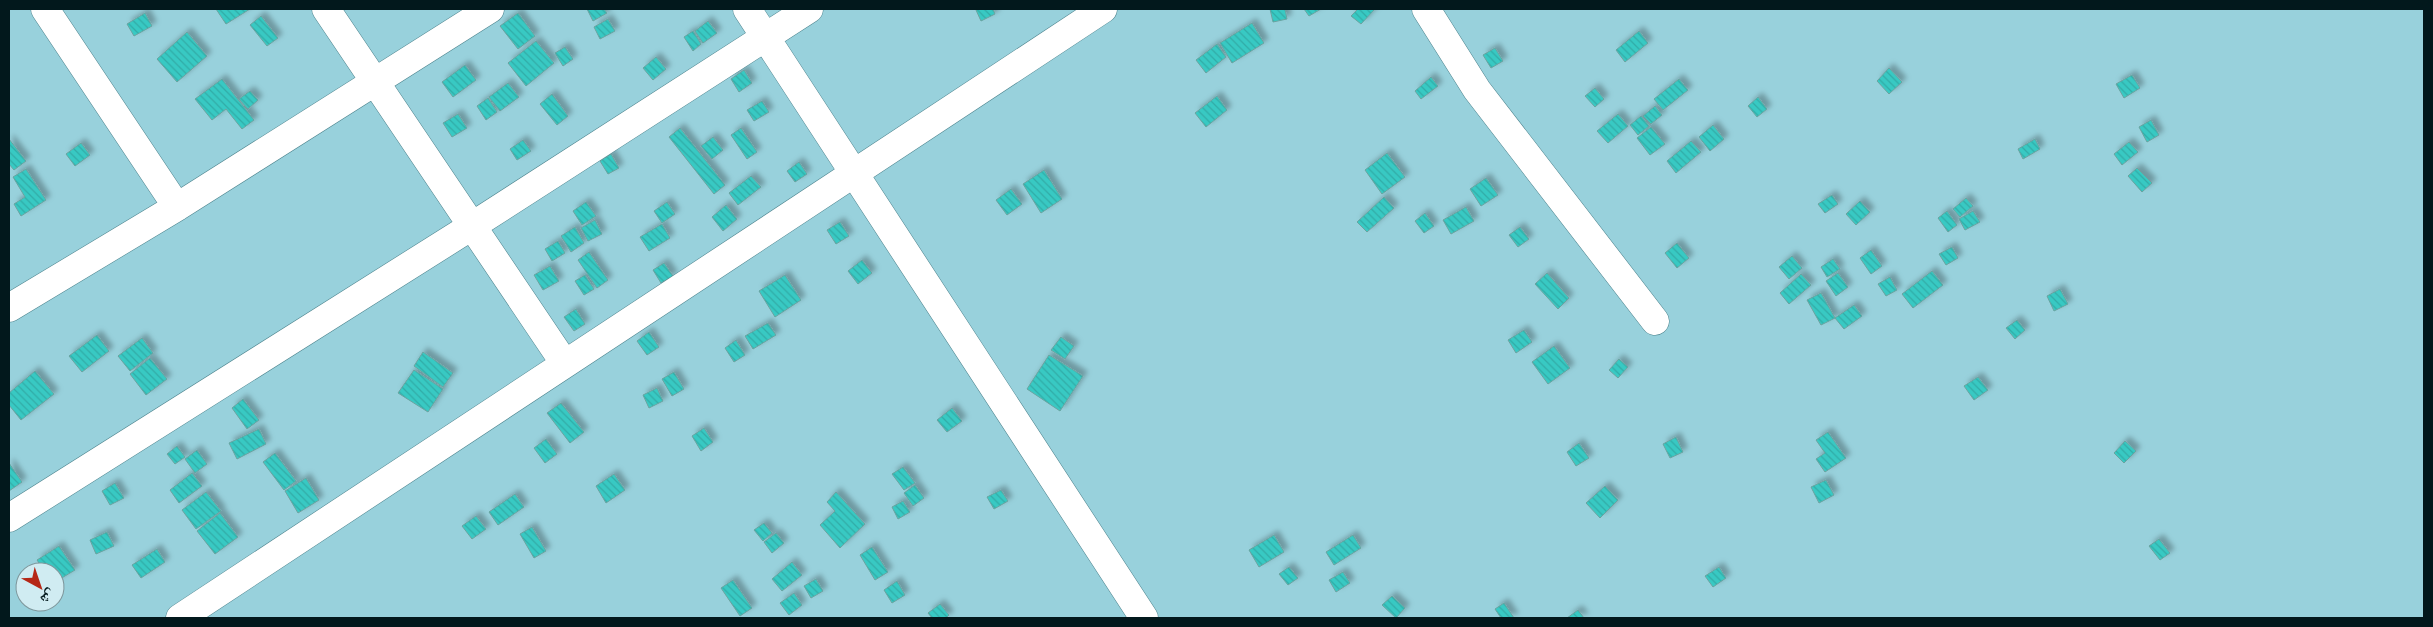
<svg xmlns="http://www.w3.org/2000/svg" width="2433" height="627" font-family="'Asap Condensed','Noto Naskh Arabic',sans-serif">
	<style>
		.building { fill: url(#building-back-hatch); stroke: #6aa3a0; filter: url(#shadow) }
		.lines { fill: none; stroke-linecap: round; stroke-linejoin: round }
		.minor-casing { stroke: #4c838d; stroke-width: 29 }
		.minor { stroke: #fff; stroke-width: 28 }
	</style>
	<defs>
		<pattern id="building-back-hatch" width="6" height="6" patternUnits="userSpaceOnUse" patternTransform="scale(1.25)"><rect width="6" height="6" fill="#39c9c3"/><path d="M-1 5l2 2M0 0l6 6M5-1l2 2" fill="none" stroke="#31aca7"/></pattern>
		<filter id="shadow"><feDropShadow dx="4.5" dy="-4.5" stdDeviation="2.5" flood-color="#0004"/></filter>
	</defs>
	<rect width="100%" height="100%" fill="#98d1dc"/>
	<path class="building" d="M216,9H250L226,24Z
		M587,9H604L607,13L593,21Z
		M978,9H993L995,14L981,21L976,10Z
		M1270,9H1285L1287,19L1273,22Z
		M1304,9H1321L1309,16Z
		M1358,9H1375L1361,24L1351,16Z
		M145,13L152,26L134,36L127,24Z
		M518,13L535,36L518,49L500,26Z
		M261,16L278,38L267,46L250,25Z
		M608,19L615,31L600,39L594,27Z
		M708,21L717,33L703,43L695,31Z
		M1252,23L1264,43L1232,63L1220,43Z
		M693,31L701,44L693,51L684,37Z
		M1639,31L1648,43L1625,62L1616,50Z
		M187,32L207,56L177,82L157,59Z
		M536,41L554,63L526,86L508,63Z
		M1217,44L1226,57L1206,73L1196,60Z
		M565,47L573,59L563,66L555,53Z
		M1495,48L1503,61L1491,68L1483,55Z
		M656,57L666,69L653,80L643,68Z
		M465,65L476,80L453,97L442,82Z
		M1889,68L1902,82L1889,94L1877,81Z
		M744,70L752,83L739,92L731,79Z
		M2132,75L2140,88L2124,98L2116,84Z
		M1431,77L1438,86L1421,99L1415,91Z
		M222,79L254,120L242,129L226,109L212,120L195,99Z
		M1679,79L1688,90L1663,110L1654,99Z
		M508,83L519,97L500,111L489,97Z
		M1595,88L1604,99L1595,107L1585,96Z
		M250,91L258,100L248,109L239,99Z
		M552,94L568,116L557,125L540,104Z
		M1217,96L1227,110L1206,127L1195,113Z
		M1758,97L1767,109L1757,117L1748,106Z
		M488,98L497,112L486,120L477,106Z
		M762,101L769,112L754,121L747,110Z
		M1655,106L1662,115L1651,124L1643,116Z
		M458,114L467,128L452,137L443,123Z
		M1618,114L1628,126L1608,143L1597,131Z
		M1641,116L1649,126L1638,135L1630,125Z
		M2151,120L2159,135L2147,142L2139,127Z
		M1713,125L1724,139L1710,151L1699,137Z
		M1651,127L1665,144L1650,155L1637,138Z
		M680,128L725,185L714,194L669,137Z
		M741,128L757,152L747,159L731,135Z
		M713,137L723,150L712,159L701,146Z
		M9,139L26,161L14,170L9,164Z
		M2035,139L2040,149L2023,159L2018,149Z
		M523,140L531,151L517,160L510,149Z
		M1691,141L1701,152L1676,173L1667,161Z
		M2129,142L2138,152L2122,165L2114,154Z
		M81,143L90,155L75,166L66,154Z
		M1387,153L1405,177L1382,194L1365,170Z
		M611,154L619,168L608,174L600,161Z
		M799,162L807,174L795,182L787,171Z
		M2137,168L2152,183L2142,192L2128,176Z
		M26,169L46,200L21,216L14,204L25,197L13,177Z
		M1044,170L1062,199L1041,213L1023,184Z
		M751,176L761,187L738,205L729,193Z
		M1486,178L1498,195L1481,206L1470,189Z
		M1011,189L1022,204L1007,215L996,200Z
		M1832,195L1838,204L1825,213L1818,204Z
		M1384,197L1394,208L1367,232L1357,222Z
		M1966,198L1973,206L1960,217L1953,209Z
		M1860,201L1870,212L1856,225L1846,214Z
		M586,202L596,216L582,225L573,211Z
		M667,202L675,214L662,223L654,211Z
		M726,205L737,219L723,231L712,217Z
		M1466,207L1474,221L1451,234L1443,220Z
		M1947,211L1957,225L1948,232L1938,218Z
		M1973,211L1980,222L1965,230L1959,219Z
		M1425,213L1434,226L1424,233L1415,221Z
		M595,220L602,234L588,241L581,228Z
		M840,222L849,236L836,244L827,230Z
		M662,224L670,238L649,251L640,237Z
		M575,227L584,243L571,252L561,236Z
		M1520,227L1529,239L1518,247L1509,235Z
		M558,241L565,253L552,261L545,249Z
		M1677,243L1689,258L1677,268L1665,253Z
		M1952,247L1958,258L1946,265L1939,254Z
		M1871,250L1882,266L1871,274L1860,258Z
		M589,252L608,280L597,288L578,260Z
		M1792,256L1802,268L1789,279L1779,267Z
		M1833,259L1840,269L1827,277L1821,267Z
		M862,260L872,273L858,284L848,271Z
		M664,263L673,276L661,283L653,270Z
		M550,266L559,281L543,290L534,275Z
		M1932,271L1943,285L1913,308L1902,294Z
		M1547,273L1569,298L1558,309L1535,284Z
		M1838,273L1848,287L1836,296L1826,281Z
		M1801,274L1811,285L1789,304L1780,293Z
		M585,275L594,289L584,295L575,281Z
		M785,275L801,300L775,317L759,291Z
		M1890,277L1897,290L1886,296L1878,284Z
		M2060,289L2068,304L2054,311L2047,296Z
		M1821,293L1835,318L1821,325L1807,300Z
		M1854,305L1862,316L1844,329L1835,318Z
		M576,309L585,324L574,331L564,317Z
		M2017,320L2025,330L2015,339L2006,328Z
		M768,323L776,335L753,349L745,336Z
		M1524,330L1532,342L1516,353L1508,340Z
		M649,332L659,347L647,355L637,341Z
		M97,335L109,351L82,372L69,356Z
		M1061,337L1074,346L1065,359L1051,350Z
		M142,338L153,353L130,371L118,356Z
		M736,340L745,355L734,362L725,348Z
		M1554,346L1570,368L1548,384L1532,362Z
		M423,352L453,373L443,387L414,366Z
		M1049,355L1083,376L1060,411L1027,389Z
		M150,358L167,379L146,395L130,374Z
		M1619,359L1628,367L1618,378L1609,370Z
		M414,370L443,389L428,412L398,393Z
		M35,371L54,394L21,420L9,405V393Z
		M674,372L684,389L672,396L662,379Z
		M1978,377L1988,390L1974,400L1964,386Z
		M657,388L663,401L649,408L643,395Z
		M243,399L259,420L247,429L232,408Z
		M561,403L584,432L570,443L547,413Z
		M952,408L962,421L947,432L937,420Z
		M704,428L713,442L701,451L692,436Z
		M259,429L266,444L237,459L229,443Z
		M1828,432L1846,458L1825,472L1816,459L1825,453L1816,440Z
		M1676,437L1683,452L1670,458L1663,444Z
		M546,439L557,454L545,463L534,448Z
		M2125,441L2136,451L2124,463L2114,453Z
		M1579,443L1589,458L1576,466L1567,452Z
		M177,446L185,457L175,464L167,454Z
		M197,450L207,464L195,473L185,459Z
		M275,453L296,481L284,490L263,462Z
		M9,463L22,482L9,491Z
		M903,467L915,483L904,490L892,474Z
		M192,473L202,486L179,503L170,490Z
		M614,474L625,490L606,503L596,486Z
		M306,478L319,500L298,513L285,491Z
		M1826,480L1834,495L1819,503L1811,487Z
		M115,483L124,498L110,505L102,491Z
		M915,485L924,498L913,506L904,493Z
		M1605,486L1618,500L1600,518L1586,503Z
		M1001,490L1008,501L994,509L987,497Z
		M206,492L221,511L196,529L182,510Z
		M836,492L865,524L840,548L820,525L835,511L827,502Z
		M515,494L524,507L498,525L489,512Z
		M903,501L910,512L898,519L892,507Z
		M220,513L238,537L215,554L197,531Z
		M476,516L486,529L472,539L462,526Z
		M764,523L772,533L763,541L754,530Z
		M532,527L546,551L534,558L520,534Z
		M107,532L114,546L96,554L90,540Z
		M776,533L784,543L772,553L764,542Z
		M1274,535L1284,552L1259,567L1249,550Z
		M1353,535L1361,548L1334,565L1326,552Z
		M2159,539L2170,553L2160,560L2149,546Z
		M59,546L75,570L55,582V572H45L37,560Z
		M872,547L888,572L875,580L860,555Z
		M157,549L165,562L141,578L132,565Z
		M792,562L802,575L782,591L772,579Z
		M1289,567L1298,578L1288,585L1279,574Z
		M1719,567L1726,578L1713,587L1705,576Z
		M1343,572L1350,583L1336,592L1329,580Z
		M816,579L823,591L811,598L804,586Z
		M733,580L752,608L740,616L721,588Z
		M897,581L905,595L892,603L884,590Z
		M794,593L802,605L789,615L780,603Z
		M1392,596L1405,608L1396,618L1382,605Z
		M1504,603L1514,618H1501L1495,609Z
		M940,604L949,615L946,618H932L928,613Z
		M1578,610L1584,618H1567Z"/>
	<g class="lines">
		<defs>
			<path id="minor" d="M45,9L177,207
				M326,9L565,364
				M747,9L1144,618
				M1426,9L1477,90L1655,321
				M9,308L177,207L490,9
				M9,518L472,226L809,9
				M180,618L1103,9"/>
		</defs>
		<use href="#minor" class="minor-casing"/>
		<use href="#minor" class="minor"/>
	</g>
	<rect width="2433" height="627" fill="none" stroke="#02181c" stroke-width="20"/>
	<g transform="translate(40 587) rotate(140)"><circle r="24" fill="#d0ecf2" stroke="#7e979c"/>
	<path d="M0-4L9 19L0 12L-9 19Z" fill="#b52716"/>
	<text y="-8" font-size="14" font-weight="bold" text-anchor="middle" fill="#02181c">ش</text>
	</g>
</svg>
